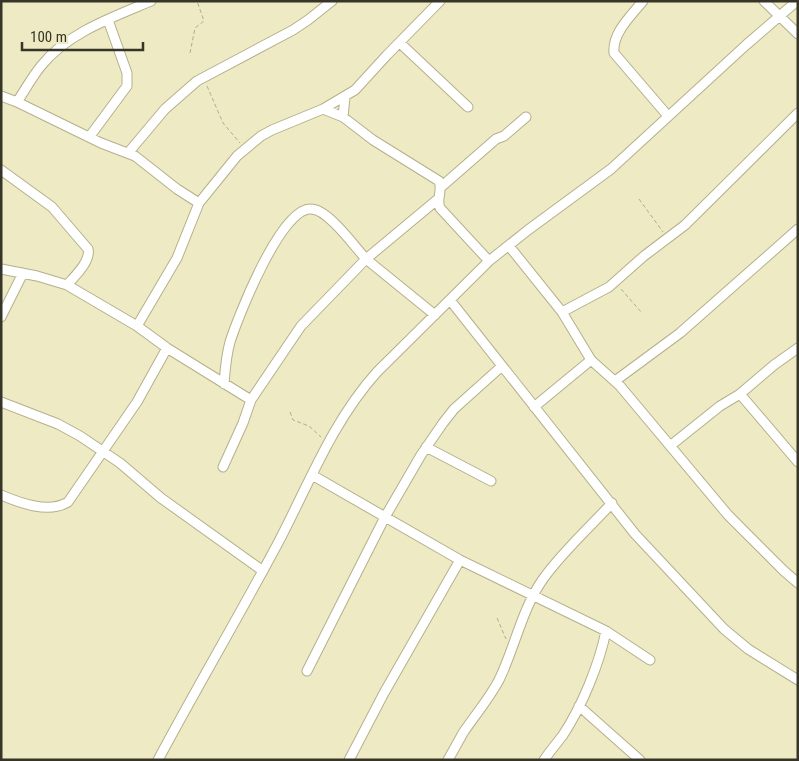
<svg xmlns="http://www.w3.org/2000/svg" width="799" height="761" font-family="'Roboto Condensed',sans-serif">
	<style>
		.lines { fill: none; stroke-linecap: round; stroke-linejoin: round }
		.minor-casing { stroke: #b4b08c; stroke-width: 11 }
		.path { stroke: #b0ae90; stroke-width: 1; stroke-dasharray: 4 2.5; stroke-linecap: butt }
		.minor { stroke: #fff; stroke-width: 9 }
	</style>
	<rect width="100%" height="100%" fill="#edeac4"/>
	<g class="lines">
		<defs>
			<path id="minor" d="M643,1C631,16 612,33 614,53L668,116
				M764,1L798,34
				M400,43L468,107
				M1,96L17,102L101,143L135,156L177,189L199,203L177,258L137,326
				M17,102C25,90 32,77 41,66C67,33 113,17 151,1
				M323,109L343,117L373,140L439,181C443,190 436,199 440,208L489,261
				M343,117L345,97
				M90,136L127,86V73L108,20
				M128,153L165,109L197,81L293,30L308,20L332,1
				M1,170L52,207L88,249C91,261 75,276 67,285
				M441,187L496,139L504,136L526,117
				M199,203L237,156L261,136L272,130L323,109L355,90L387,55L440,1
				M509,246L562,312L591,360L620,386L728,515L784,571L798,583
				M1,269L37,276L67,285L137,326L167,348L251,400L243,423L223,467
				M450,300L635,534L724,629L748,649L798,680
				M562,312L609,287L644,256L685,225L798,113
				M1,317L23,273
				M615,381L680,333L798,229
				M224,384C225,370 226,356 230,342C238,317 281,207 311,209C328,209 354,246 366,259L438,199
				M740,394L798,462
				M251,400L301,326L366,259L435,315
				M1,402L58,424L80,436L120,463L161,498L263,571
				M534,407L591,360
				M670,446L720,406L740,394L774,365L798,348
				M426,447L491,481
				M312,475L460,560L606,631L650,660
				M1,495C20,503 49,514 68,502L137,402L167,348
				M307,671L385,517L421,455L443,423L454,409L502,366
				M579,706L640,760
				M158,760C197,687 239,616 278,543C309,484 332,422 377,372L489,261L528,230L611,169L746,45L797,1
				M349,760L384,693L460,560
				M448,760C453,751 458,742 463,733C475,715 489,699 499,680C515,647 522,609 543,579C562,552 589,528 612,503
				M544,760C550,751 557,743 563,735C582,706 599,665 606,631"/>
		</defs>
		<use href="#minor" class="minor-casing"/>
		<path class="path" d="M190,53L195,28L204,21L197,1
			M207,86L223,123L240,143
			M639,199L663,232
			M621,289L642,313
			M290,412L293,420L309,426L321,437
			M497,618L506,639"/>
		<use href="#minor" class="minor"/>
	</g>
	<rect width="799" height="761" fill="none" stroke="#373527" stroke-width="5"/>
	<path d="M22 42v8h121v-8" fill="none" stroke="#373527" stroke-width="2.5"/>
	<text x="30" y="42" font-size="15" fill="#373527" stroke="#edeac4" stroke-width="4" paint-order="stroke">100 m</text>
</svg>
